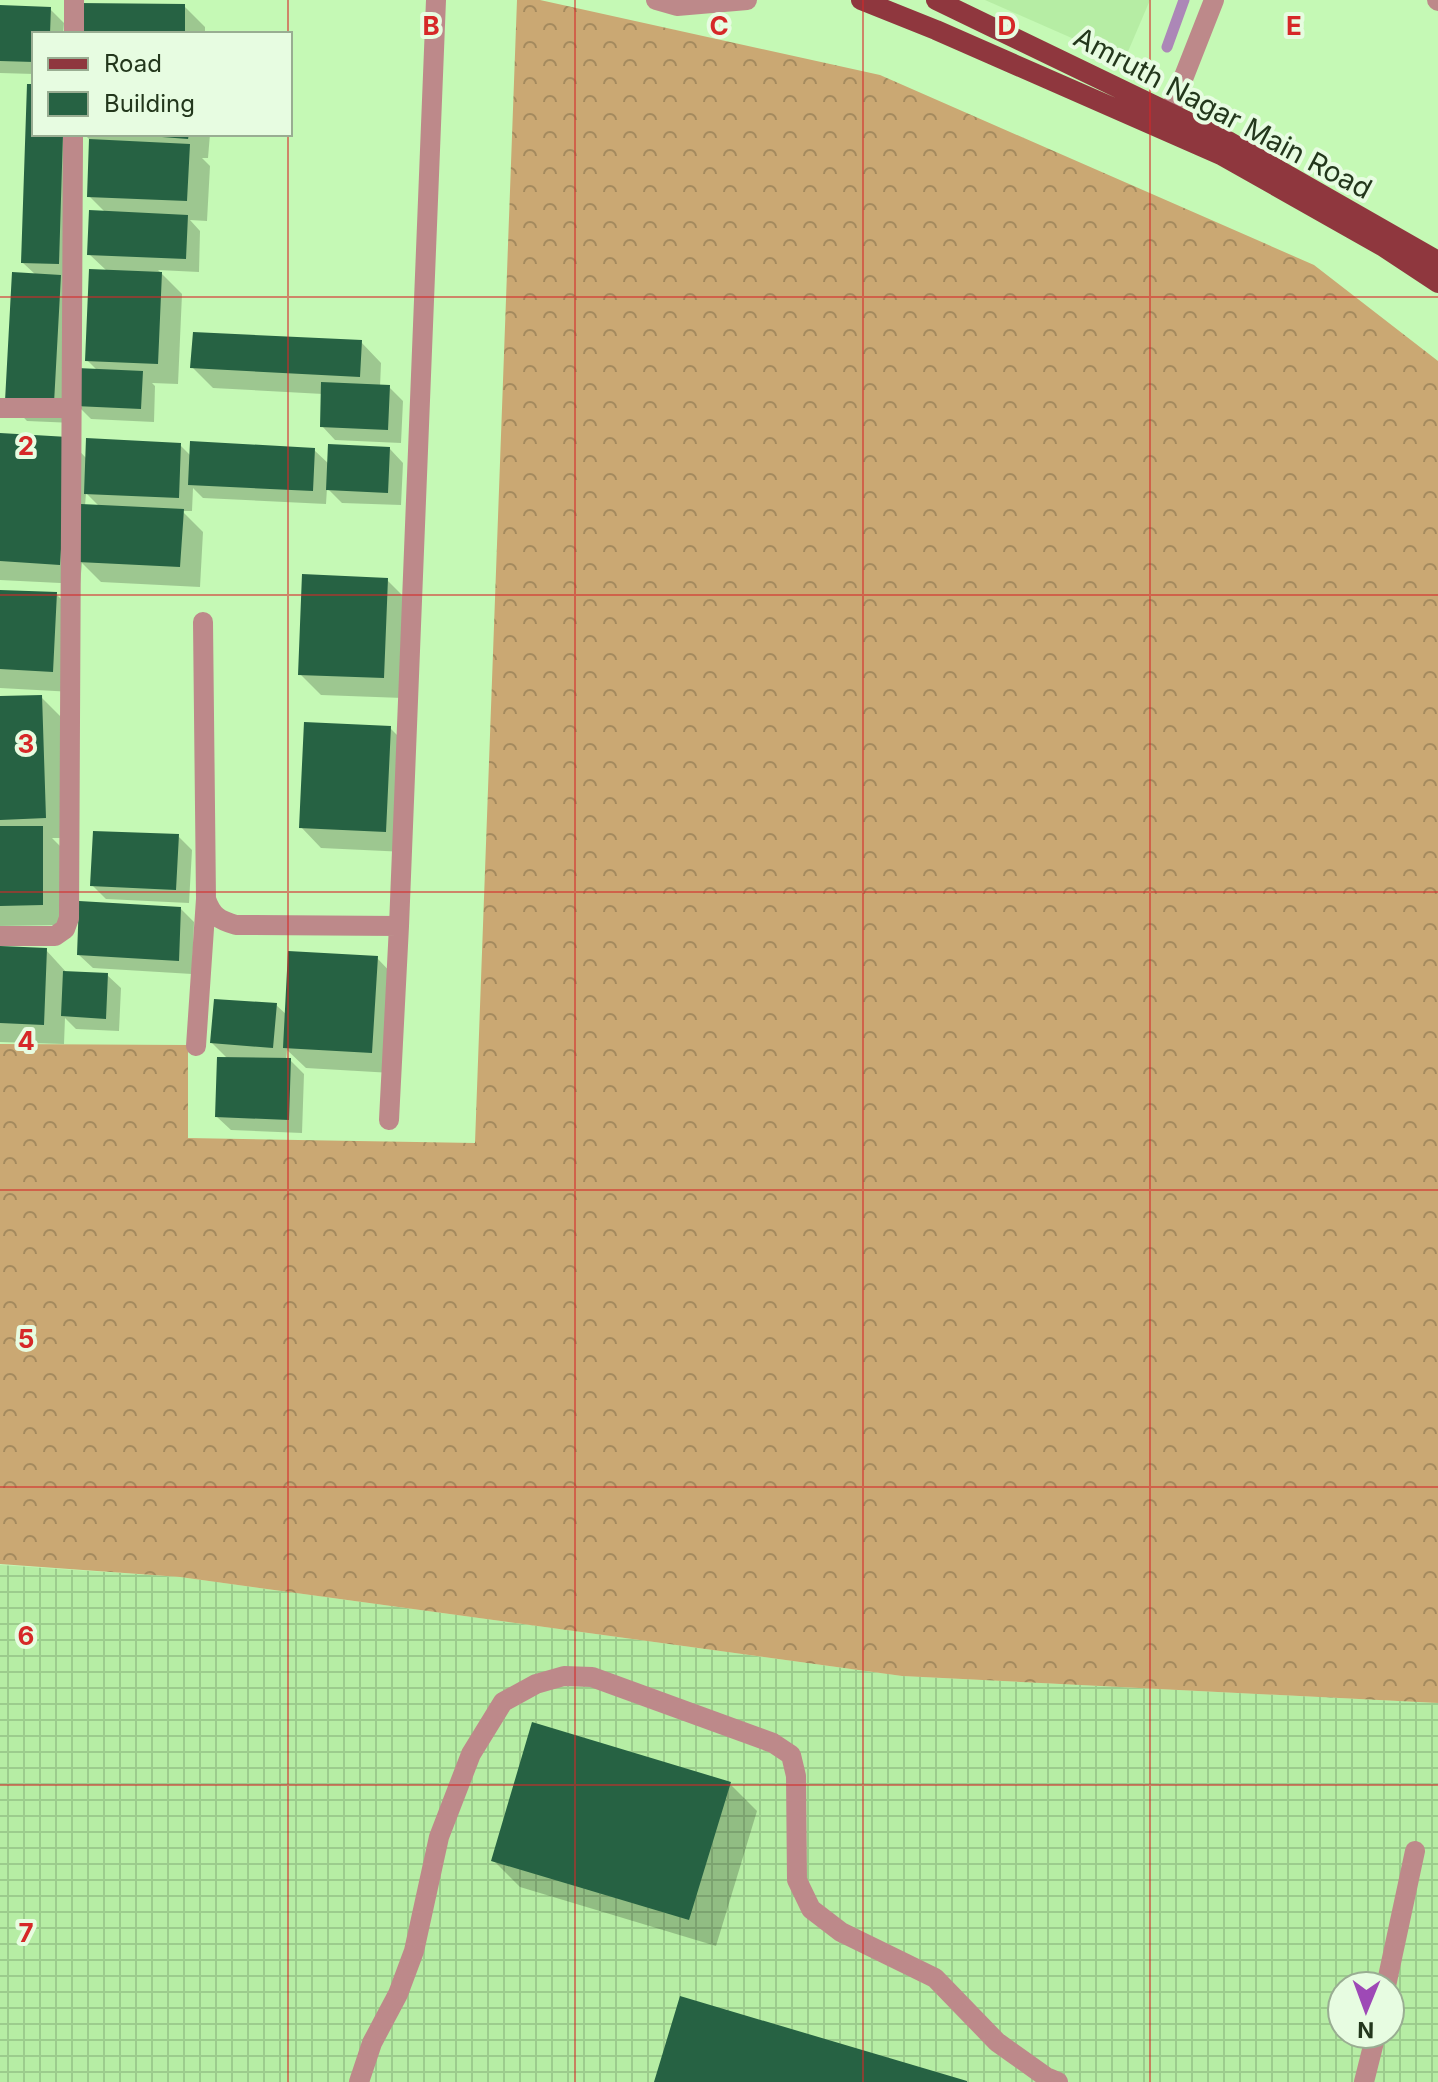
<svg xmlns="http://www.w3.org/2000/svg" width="1438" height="2082" font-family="Inter,sans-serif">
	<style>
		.built { fill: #b6eda4 }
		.industrial { fill: url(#industrial-grid); fill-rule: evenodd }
		.forest { fill: url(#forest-crowns) }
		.shadow { fill: #0003; fill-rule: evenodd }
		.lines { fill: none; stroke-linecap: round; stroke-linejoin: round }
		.stream { stroke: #ac87b7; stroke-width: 11 }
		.building { fill: #266243 }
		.minor { stroke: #bd898a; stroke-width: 20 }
		.major { stroke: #8f373e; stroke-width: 20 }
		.grid { fill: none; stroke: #d62828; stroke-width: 2; stroke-opacity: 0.55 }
		.labels { text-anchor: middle; stroke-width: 8; stroke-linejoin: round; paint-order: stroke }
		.street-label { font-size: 28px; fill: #23371c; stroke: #e7fce1 }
		.grid-label { font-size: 26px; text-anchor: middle; font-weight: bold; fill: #d62828; stroke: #e7fce1; stroke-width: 8; stroke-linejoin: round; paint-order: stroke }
	</style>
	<defs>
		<pattern id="industrial-grid" width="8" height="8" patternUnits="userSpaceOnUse" patternTransform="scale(2)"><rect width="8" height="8" fill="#b6eda4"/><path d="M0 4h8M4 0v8" fill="none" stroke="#9ccc8d"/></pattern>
		<pattern id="forest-crowns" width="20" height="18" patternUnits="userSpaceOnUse" patternTransform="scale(2)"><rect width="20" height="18" fill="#caa873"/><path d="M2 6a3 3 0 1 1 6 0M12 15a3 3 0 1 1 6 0" fill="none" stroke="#a48a5e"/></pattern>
	</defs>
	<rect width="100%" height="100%" fill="#c5f9b5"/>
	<path class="built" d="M985,0H1150L1124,61Z"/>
	<path class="industrial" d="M0,1565L180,1577L902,1676L1438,1703V2082H0ZM1342,1986H1390V2034H1342Z"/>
	<path class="forest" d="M517,0H540L880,75L1314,265L1438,361V1703L902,1676L180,1577L0,1564V1044L188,1045V1138L475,1143Z"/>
	<path class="shadow" d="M184,6L205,27V34H79Z
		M0,7L50,9L64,23L63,34H34V74L0,73Z
		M34,86V134H83L77,370L98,371L87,360L107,271L89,254L106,213L89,196L91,141L84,134H210L208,158H202L210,166L207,221L190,220L200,231L199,272L158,270L182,294L178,384L152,383L155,386L154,422L91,419L75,403L74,423L27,421L7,400L36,275L23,263Z
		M361,342L381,363L380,387H389L403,401L401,443L335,440L322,426L323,394L213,388L192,367Z
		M0,435L68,439L87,459L180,445L191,456L314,450L329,464L390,449L403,463L401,505L342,503L327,488L326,504L203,498L193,488L192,511H182L203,532L200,587L101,582L82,563L80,584L0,580ZM86,493L100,507L85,506Z
		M387,580L408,601L403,698L321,695L300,674Z
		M0,592L56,594L77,615L73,692L0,688Z
		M41,697L62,718L66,838H52L63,849V925L0,926V698Z
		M390,728L411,749L406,852L321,848L301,827Z
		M178,836L192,850L189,903L106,899L92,885Z
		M180,908L194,922L192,974L93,968L79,955Z
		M0,948L46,950L67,973L107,975L121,988L119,1031L76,1029L65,1018L64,1044L0,1042Z
		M377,958L397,979L392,1073L306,1068L287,1050L286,1060H290L304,1074L302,1133L231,1130L217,1117L228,1059L212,1043L276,1005L287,1015Z
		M730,1784L757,1811L716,1946L520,1887L493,1860Z"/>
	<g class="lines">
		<path class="stream" d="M1167,47L1184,0"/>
	</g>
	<path class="building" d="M77,3L185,4V34H77Z
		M0,5L51,7L50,34H34V62L0,61Z
		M27,84H34V134H63L59,264L21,263Z
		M149,134H189L188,139L149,136Z
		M89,139L190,144L187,201L87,197Z
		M89,210L188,215L186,259L87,255Z
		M89,269L162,272L158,364L85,361Z
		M12,272L61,275L54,403L5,401Z
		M193,332L362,340L360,377L190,368Z
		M77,368L143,371L141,409L75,406Z
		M321,382L390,385L388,430L320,427Z
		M0,433L68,437L60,565L0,561Z
		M86,438L181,443L179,498L84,494Z
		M190,441L315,448L313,491L188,485Z
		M328,444L390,447L388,493L326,490Z
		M81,504L184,509L180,567L78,562Z
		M302,574L388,578L384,678L298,675Z
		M0,590L57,592L53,672L0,669Z
		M42,695L46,818L0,820V696Z
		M304,722L391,726L386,832L299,828Z
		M0,826H43V905L0,906Z
		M93,831L179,834L176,890L90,886Z
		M79,901L181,907L179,961L77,955Z
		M0,946L47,948L44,1025L0,1023Z
		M288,951L378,956L372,1053L283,1048Z
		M63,971L108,973L106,1019L61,1016Z
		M214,999L277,1003L273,1048L210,1043Z
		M217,1057L291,1058L289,1120L215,1117Z
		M532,1722L731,1782L689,1920L491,1861Z
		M680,1996L967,2081V2082H654Z"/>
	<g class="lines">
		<path class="minor" d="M656,0L677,6L747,0
			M1437,0L1438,1
			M74,34V0
			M1170,112L1214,0
			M0,408H72
			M203,622L206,899C212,916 219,920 236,925L399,926
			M0,936H55L65,929L69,918L73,134
			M196,1046L206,899
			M389,1120L399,926L436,0
			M1386,1986L1415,1851
			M359,2082L372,2043L398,1994L414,1951L439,1837L471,1754L503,1702L536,1684L564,1676L592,1677L773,1743L791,1755L796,1776L797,1880L811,1909L841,1932L935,1978L997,2042L1046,2077L1058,2082
			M1364,2082L1376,2034"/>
		<path class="major" d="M861,0L936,30L1221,155L1382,246L1438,283
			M936,0L1228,141L1438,261"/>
	</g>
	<path class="grid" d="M288,0V34M575,0V2082M863,0V2082M1150,0V2082M288,134V2082M0,297H1438M0,595H1438M0,892H1438M0,1190H1438M0,1487H1438M0,1785H1438"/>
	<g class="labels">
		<g class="street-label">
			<text transform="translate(1223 113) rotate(28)" y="10">Amruth Nagar Main Road</text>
		</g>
	</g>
	<g class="grid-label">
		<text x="431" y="35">B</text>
		<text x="719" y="35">C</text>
		<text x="1007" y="35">D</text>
		<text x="1294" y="35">E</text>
		<text x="26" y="455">2</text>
		<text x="26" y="753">3</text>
		<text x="26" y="1050">4</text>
		<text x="26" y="1348">5</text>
		<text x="26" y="1645">6</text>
		<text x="26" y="1942">7</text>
	</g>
	<rect x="32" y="32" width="260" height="104" fill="#e7fce1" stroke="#99ad92" stroke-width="2"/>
	<rect x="48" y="58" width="40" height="12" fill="#8f373e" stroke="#99ad92" stroke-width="2"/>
	<text x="104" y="72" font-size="24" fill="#23371c">Road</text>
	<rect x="48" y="92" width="40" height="24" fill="#266243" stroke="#99ad92" stroke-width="2"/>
	<text x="104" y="112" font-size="24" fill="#23371c">Building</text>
	<g transform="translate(1366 2010) rotate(181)"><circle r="38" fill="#e7fce1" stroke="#99ad92" stroke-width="2"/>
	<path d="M0-6L14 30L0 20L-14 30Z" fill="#9e49b6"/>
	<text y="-12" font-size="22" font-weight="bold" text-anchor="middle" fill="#23371c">N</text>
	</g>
</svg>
